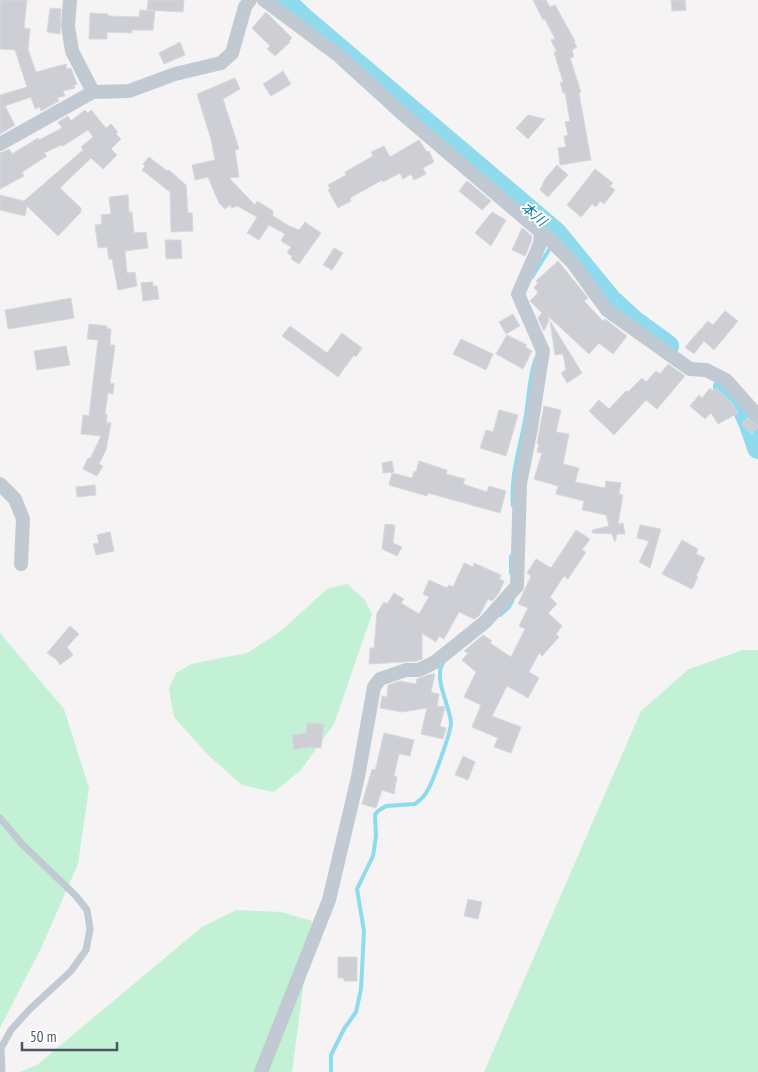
<svg xmlns="http://www.w3.org/2000/svg" width="758" height="1072" font-family="'PT Sans Narrow','Noto Sans JP',sans-serif">
	<style>
		.green { fill: #c3f1d5 }
		.lines { fill: none; stroke-linecap: round; stroke-linejoin: round }
		.stream { stroke: #90daee; stroke-width: 4 }
		.river { stroke: #90daee; stroke-width: 22 }
		.building { fill: #cdcfd5; stroke: #d7d9de }
		.service { stroke: #c1cad2; stroke-width: 7 }
		.minor { stroke: #c1cad2; stroke-width: 14 }
		.labels { text-anchor: middle; stroke-width: 4; stroke-linejoin: round; paint-order: stroke }
		.water-label { font-size: 14px; font-style: italic; fill: #0c7c9b; stroke: #fff }
	</style>
	<rect width="100%" height="100%" fill="#f5f3f3"/>
	<path class="green" d="M347,584L364,599L372,614L334,724L301,770L274,792L242,785L208,755L174,717L169,689L176,673L191,664L247,653L281,631L327,589Z
		M0,633L64,709L89,788L78,864L42,946L0,1028Z
		M743,650H758V1072H484L641,711L689,669Z
		M236,910L281,912L312,921L292,1072H20L37,1065L202,927Z"/>
	<g class="lines">
		<path class="stream" d="M532,277L552,245
			M513,506C510,475 521,445 526,415C529,395 529,377 536,358
			M511,556V573
			M500,615L509,607L513,599
			M331,1072V1055L344,1029L356,1012L361,989L364,931L357,889L373,856L376,836L375,815L378,811L386,806L415,804C419,801 424,797 426,793C432,785 451,732 451,723C450,706 433,678 443,663"/>
		<path class="river" d="M284,0L305,20L556,233L610,299L635,322L668,346
			M724,387C744,402 751,426 758,448"/>
	</g>
	<path class="building" d="M0,0H27L24,28L30,29L28,49L36,72L66,64L67,69L71,68L77,84L74,85L75,88L63,91L65,96L57,98L59,101L41,111L40,107L35,109L31,97L5,106L15,125L0,134V95L27,87L15,50L0,49Z
		M148,0H184L183,12L147,10Z
		M533,0H546L550,7L555,5L575,41L574,42L577,47L572,50L574,57L570,58L581,92L579,93L591,160L560,165L558,148L566,147L564,136L568,135L565,122L570,121L565,92L563,93L560,82H563L554,52H557L551,40L555,39L545,19L543,20Z
		M671,0H685L686,10L672,11Z
		M50,8L61,9L60,34L47,32Z
		M140,10L155,11L153,30H132V33L107,32V39H89L90,13L108,14V16L139,17Z
		M266,12L292,38L289,41L290,42L275,56L267,49L270,46L252,28Z
		M180,42L185,55L164,64L159,53Z
		M283,71L291,84L271,96L263,84Z
		M235,78L240,89L223,99L239,149L235,150L239,177L229,178L255,205L257,201L273,211V216L289,226L299,230L305,222L321,233L299,264L291,259L292,256L287,253L291,247L281,241L285,234L269,225L259,240L247,233L257,217L237,206L232,208L230,205L225,209L219,203L208,177L195,180L192,165L215,160L211,139L197,94Z
		M85,110L88,113L91,110L106,128L111,124L118,132L116,134L121,139L111,149L117,155L103,169L91,158L60,188L81,208V212L58,236L27,206L25,216L0,210V195L24,201L83,150L81,147L93,137L88,130L63,146L61,145L44,153L47,156L22,172L24,176L0,189V153L9,149L12,154L38,138L39,140L62,128L58,122L68,116L71,121Z
		M528,115L545,119L528,139L516,128Z
		M419,140L427,152L429,151L434,162L423,168L426,174L414,180L411,174L403,179L400,173L383,182L382,180L350,198L351,201L338,208L328,190L330,189L328,185L346,175L345,172L373,156L371,152L384,146L390,157Z
		M149,157L167,171L169,170L186,185L188,213H192L193,231L171,232L170,192L142,170L145,166L143,164Z
		M557,165L568,175L548,197L540,190L545,179Z
		M595,169L613,183L610,186L615,190L604,204L600,201L596,207L592,204L581,217L567,205Z
		M467,181L491,201L482,210L459,191Z
		M128,195L129,212H132L134,233L146,232L148,248L125,251L127,273L135,272L137,286L118,290L112,259H109L107,247L98,248L95,225L102,224L101,215L111,214L109,197Z
		M492,212L506,220L491,246L475,233Z
		M522,228L532,236L531,242L525,256L512,250Z
		M165,240H181L182,258L166,259Z
		M334,248L343,253L332,270L323,265Z
		M558,261L588,298L584,301L603,321L605,319L627,336L613,354L599,343L589,354L548,316L549,320L544,331L538,318L542,313L530,301L537,294L538,292L534,288L538,283L536,281Z
		M153,282V286H157L159,299L143,301L141,283Z
		M71,298L74,318L8,329L5,310Z
		M725,311L738,321L714,350L704,341L694,354L685,347L708,321L713,325Z
		M513,314L520,326L506,334L499,322Z
		M550,321L582,373L567,383L561,373L566,370L563,354L555,355Z
		M89,324L107,326V329H111L110,345H115L110,383L114,384L113,394L108,393L105,414L107,415L106,426L108,422L111,423L106,450L99,464L103,466L97,476L83,469L88,458L90,459L101,436L81,434L83,415L89,416L98,340L87,339Z
		M290,326L327,353L342,333L362,348L356,357L354,355L338,377L282,336Z
		M507,335L527,345L525,347L532,351L523,369L496,354Z
		M461,339L493,354L486,370L453,354Z
		M66,346L70,365L37,370L34,351Z
		M668,364L685,376L657,409L646,400L614,435L589,411L599,400L609,409L626,391L628,392L642,378L646,382L656,371L660,374Z
		M710,388L713,391L716,388L731,402L738,413L718,424L711,413L705,419L690,406L699,395L702,398Z
		M544,406L561,410L556,432L569,434L563,464L579,468L575,482L605,488L606,481L621,483L619,494L623,495L618,524L623,523L625,534H617L615,542L612,534L593,533L592,530L609,526L606,515L582,510L584,501L556,494L558,486L534,479L542,453L537,452L539,444L537,443Z
		M499,410L518,415L506,456L480,448L486,430L493,432Z
		M748,418L758,426L752,434L742,424Z
		M392,461L394,472L383,473L382,463Z
		M419,461L447,470L446,474L465,479L463,484L487,492L489,486L506,491L500,513L428,493L427,496L389,485L392,473L412,478L414,471L416,472Z
		M95,485L96,495L77,497L76,487Z
		M385,524L395,525L393,543L402,547L397,556L382,549Z
		M640,525L661,529L650,568L639,562L649,541L637,538Z
		M576,530L590,539L582,550L586,552L568,579L564,576L550,597L557,604L548,613L562,626L556,634L559,637L542,656L539,653L529,672L539,678L528,698L507,686L492,716L521,727L511,753L494,747L498,738L472,727L481,705L464,697L476,672L462,660L468,653L464,651L483,635L492,641L490,643L511,657L525,629L519,626L528,608L518,604L531,576L527,573L536,559L551,568Z
		M110,532L114,551L96,555L93,544L99,543L97,535Z
		M682,540L698,549L696,554L705,558L696,576L698,577L692,589L662,574Z
		M464,563L473,567L474,563L501,575L499,579L504,581L499,593L492,601L488,599L479,616L474,619L459,612L444,639L439,636L436,642L422,633V659L417,661L369,664L370,648H374L377,613L384,602L387,604L394,593L404,599L401,603L419,614L429,597L423,594L429,580L447,588L449,585L453,587Z
		M70,626L79,634L67,647L73,655L60,665L57,660L47,653Z
		M431,674H435L431,692L439,694L437,706L445,707L440,726L446,728L443,739L421,734L427,708L402,712L380,708L382,696L387,697L388,685L400,681L416,684L417,679Z
		M307,723L324,724L321,748L310,747L294,750L292,735L306,733Z
		M384,733L414,740L410,756L399,754L394,776L397,777L394,794L382,790L376,808L362,804L372,769L375,770L377,763Z
		M463,756L475,762L468,780L455,775Z
		M468,899L482,902L478,919L464,916Z
		M338,957H357V981H344V978H338Z"/>
	<g class="lines">
		<path class="service" d="M0,818L23,845L76,896L87,910L90,929L86,950L71,971L29,1010L11,1030L1,1048L2,1072"/>
		<path class="minor" d="M70,0L68,26L72,51L93,92
			M264,0L339,56L406,117L549,239L572,262L607,310L690,369L706,370L726,380L758,416
			M0,144L93,92L129,91L175,74L221,63L232,53L245,7L250,0
			M0,484L15,499L23,519L21,564
			M261,1072L329,900L358,777L374,687L380,679L406,670H419L435,662L485,622L517,586L520,484L531,428L543,351L518,294L540,244L541,233"/>
	</g>
	<g class="labels">
		<g class="water-label">
			<text transform="translate(534 214) rotate(40)" y="5">本川</text>
		</g>
	</g>
	<path d="M22 1042v8h95v-8" fill="none" stroke="#4a5661" stroke-width="2.5"/>
	<text x="30" y="1042" font-size="15" fill="#4a5661" stroke="#ffffff" stroke-width="4" paint-order="stroke">50 m</text>
</svg>
